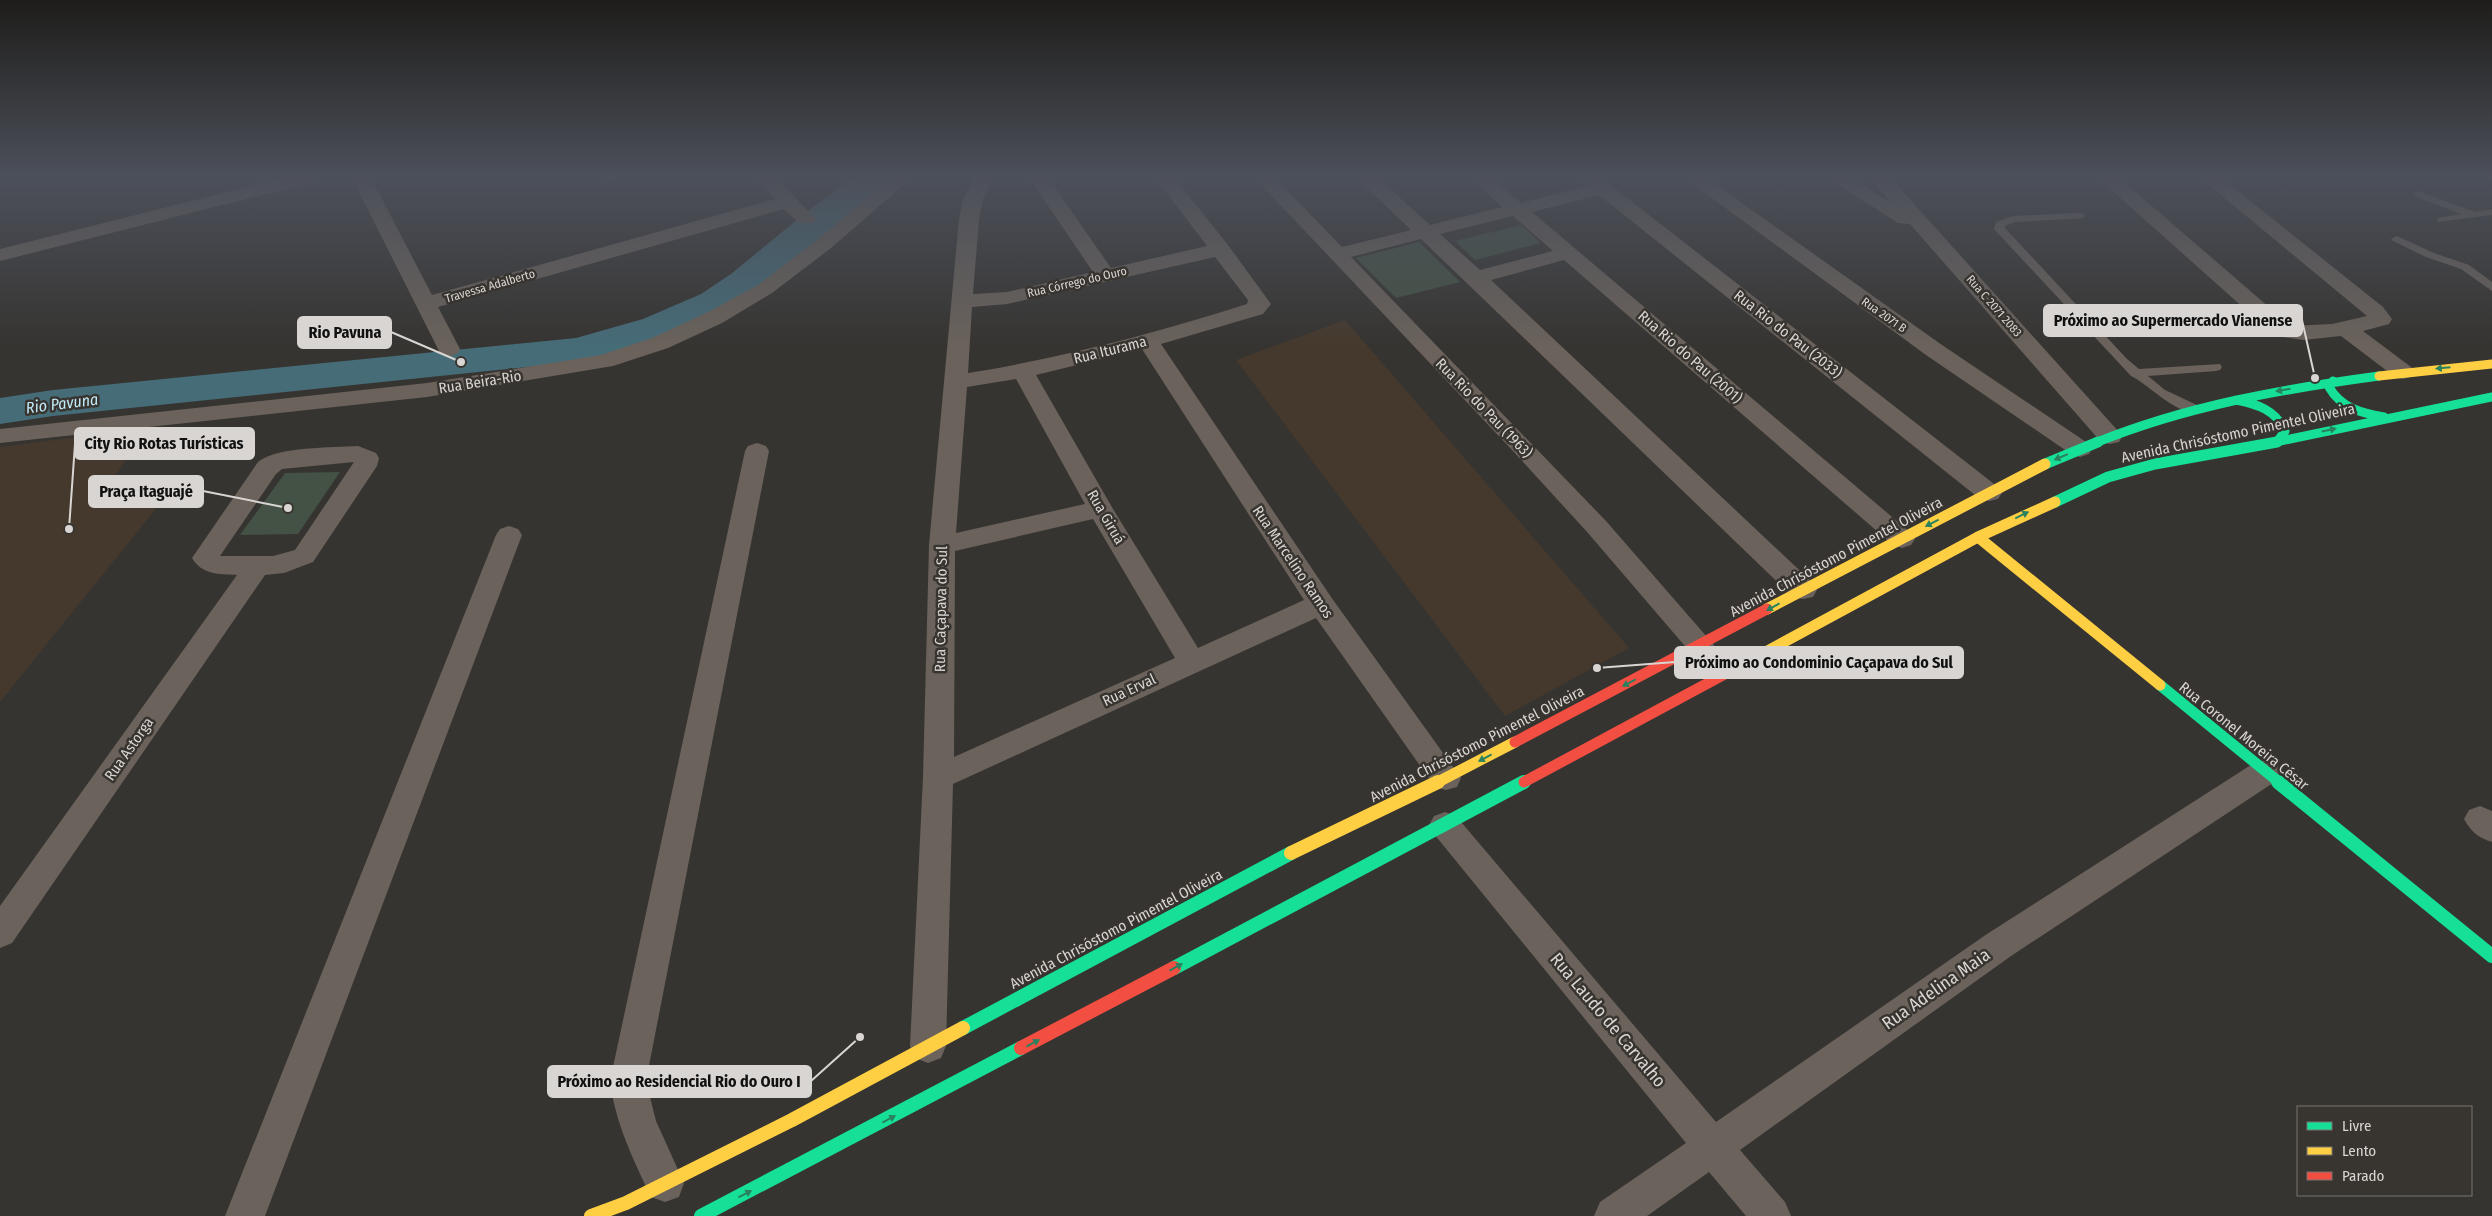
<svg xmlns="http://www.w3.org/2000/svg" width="2492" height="1216" font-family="'Fira Sans Condensed',sans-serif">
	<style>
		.industrial { fill: #45392d }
		.green { fill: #435244 }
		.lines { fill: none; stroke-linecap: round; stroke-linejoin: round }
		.river { fill: #466c78; fill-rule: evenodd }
		.lane { fill: #6a625b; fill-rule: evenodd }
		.street { fill: #6a625b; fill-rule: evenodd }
		.fast-far2 { stroke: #16e098; stroke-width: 9 }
		.fast-far1 { stroke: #16e098; stroke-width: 11 }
		.fast { stroke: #16e098; stroke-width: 14 }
		.slow-far2 { stroke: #ffcf43; stroke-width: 9 }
		.slow-far1 { stroke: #ffcf43; stroke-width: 11 }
		.slow { stroke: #ffcf43; stroke-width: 14 }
		.jam-far1 { stroke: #f24e42; stroke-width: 11 }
		.jam { stroke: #f24e42; stroke-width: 14 }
		.oneway { fill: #29815e }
		.labels { text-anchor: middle; stroke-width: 5; stroke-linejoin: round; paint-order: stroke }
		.far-street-label { font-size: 12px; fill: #d8d5d2; stroke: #38342f }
		.street-label { font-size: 15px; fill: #d8d5d2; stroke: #38342f }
		.water-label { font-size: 16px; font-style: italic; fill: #c0ebf9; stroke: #38342f }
		.near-street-label { font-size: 18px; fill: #d8d5d2; stroke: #38342f }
		.leader { fill: none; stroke: #d8d5d2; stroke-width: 2 }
		.callout-dot { fill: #d8d5d2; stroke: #38342f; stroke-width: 2 }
		.callout { fill: #d8d5d2; stroke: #d8d5d2; stroke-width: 2 }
		.callout-label { font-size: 16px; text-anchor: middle; font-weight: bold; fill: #111 }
	</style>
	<rect width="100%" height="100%" fill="#363431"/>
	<path class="industrial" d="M1345,320L1629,648L1505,716L1236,360Z
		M147,428L107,488L175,485L0,702V447Z"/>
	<path class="green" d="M1521,225L1541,243L1475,260L1455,241Z
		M1419,242L1460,282L1396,298L1356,258Z
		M340,472L298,534L240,535L285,473Z"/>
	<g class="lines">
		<path class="river" d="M857,176H897L892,183L840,222L758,290L728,310L671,336L576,362L53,416L0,424V398L53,390L576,338L643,319L701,294L731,274L814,206Z"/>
		<path class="lane" d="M602,176H619L604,182L599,179Z
			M2418,191L2475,212L2492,209V215L2437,222V218L2461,214L2414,196L2413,194Z
			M2080,213L2084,214V218L2015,222L2005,226V228L2127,359L2139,369L2220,364L2222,367L2220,370L2216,371L2148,376L2165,390L2199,406L2200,409L2199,412C2178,417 2147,383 2131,376L1994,229L1996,222L2013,216Z
			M2397,236L2434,253L2469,265L2492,282V291L2461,269L2426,257L2393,241L2391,239Z"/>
		<path class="street" d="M291,176H324L322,180L0,261V249Z
			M351,176H370L432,295L775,199L754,176H774L816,219L813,223H799L784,209L438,307L460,349L457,354L449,356L441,354L438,349Z
			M893,176H914L831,248L772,293L722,323L668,348L613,366L427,397L0,443V429L427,383L601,355L652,338L706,313L758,285L817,240Z
			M976,176H995L983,199L979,219L973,294L1007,292L1093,272L1028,176H1047L1111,268L1207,246L1154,176H1173L1228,245L1271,304L1263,314L1161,344L1331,597L1461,778L1457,787L1446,790L1435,787L1316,618L953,784L946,1046L941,1058L928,1063L915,1058L910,1046L923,777L929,545L959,219L963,199ZM1215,257L1248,300L1247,304C1155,333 1063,358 968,373L972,307L1007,304ZM1142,349L1304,600L1198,648L1113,509L1036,375ZM1016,379L1085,504L956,533L967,387ZM1093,519L1175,658L954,757L955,551Z
			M1253,176H1273L1342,247L1411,230L1355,176H1376L1430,225L1502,207L1469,176H1490L1521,203L1588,186L1578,176H1599L1998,487L2002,493L1998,499L1989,501L1980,499L1599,195L1532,212L1911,533L1915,539L1911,545L1902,548L1893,545L1564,260L1491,280L1813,583L1817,590L1813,597L1803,599L1793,597L1421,239L1351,257L1606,521L1714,645L1710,652L1700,655L1690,652L1588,533L1512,450ZM1513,216L1553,251L1480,270L1440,234Z
			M1682,176H1704L1942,345L2089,444L2092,449L2089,454L2080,457L2071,454L1926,355Z
			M1825,176H1848L1890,202L1869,176H1889L2119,432L2122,437L2119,442L2110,444L2101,442L1910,224L1898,223Z
			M2096,176H2117L2291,326L2332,324L2367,316L2198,176H2219L2383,307L2392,319L2389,324L2363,331L2411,367L2414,372L2411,377L2403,379L2395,377L2341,336L2303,340L2275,336Z
			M757,443L766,446L769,451L646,1081L656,1121L684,1183L679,1197L665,1202L651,1197C633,1159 615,1122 610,1081L745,451L748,446Z
			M358,446L376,453L379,458L377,466L313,562L284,573L265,575L12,943L0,948V906L237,575C219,574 202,575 192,558L258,462C278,446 332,448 358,446ZM354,462L295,550L273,556H220L276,474L282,469Z
			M509,526L518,529L522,535L265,1216H225L496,535L500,529Z
			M2265,760L2276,763L2280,772L2276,781L2011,956L1740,1150L1785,1202L1791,1216H1746L1709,1172L1647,1216H1594L1600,1202L1686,1143L1434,834L1429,825L1434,816L1445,812L1456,816L1716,1122L1987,934L2254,763Z
			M2480,806L2492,811V842C2479,838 2471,832 2464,819L2469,810Z"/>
		<path class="fast-far2" d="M2333,381L2329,387C2341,408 2361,413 2384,417
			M2236,400C2257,404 2276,410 2285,431L2277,442
			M2095,443C2186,406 2282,389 2379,376
			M2271,443L2492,397"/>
		<path class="fast-far1" d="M2045,464L2098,442
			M2055,502L2108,477L2155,464L2277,442
			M2160,685L2280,783
			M1522,783L1524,782"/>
		<path class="fast" d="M2278,782L2492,956
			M1174,968L1524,782
			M963,1028L1291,853
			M701,1216L1021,1048"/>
		<path class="slow-far2" d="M2379,376L2492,364"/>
		<path class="slow-far1" d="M1978,537L2160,685
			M1767,609L2045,464
			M1736,668L1978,537L2055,502
			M1436,783L1515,742"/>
		<path class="slow" d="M1291,853L1438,782
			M591,1216L626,1203L792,1120L963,1028"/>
		<path class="jam-far1" d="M1515,742L1767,609
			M1524,782L1736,668"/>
		<path class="jam" d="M1021,1048L1174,968"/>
	</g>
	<defs><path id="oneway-solid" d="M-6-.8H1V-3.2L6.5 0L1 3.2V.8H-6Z" transform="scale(1.25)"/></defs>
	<g class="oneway">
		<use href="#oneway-solid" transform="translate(2443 368) rotate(175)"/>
		<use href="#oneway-solid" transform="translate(2283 390) rotate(170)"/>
		<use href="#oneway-solid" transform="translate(2329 430) rotate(-12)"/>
		<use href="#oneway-solid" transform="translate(2061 457) rotate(157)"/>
		<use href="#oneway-solid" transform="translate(2022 515) rotate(-26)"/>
		<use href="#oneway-solid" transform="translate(1932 523) rotate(153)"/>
		<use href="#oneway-solid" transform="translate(1773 607) rotate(151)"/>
		<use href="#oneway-solid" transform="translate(1629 683) rotate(152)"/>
		<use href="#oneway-solid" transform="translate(1485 758) rotate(152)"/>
		<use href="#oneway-solid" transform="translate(1176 967) rotate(-28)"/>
		<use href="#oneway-solid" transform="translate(1033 1043) rotate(-28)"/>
		<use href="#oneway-solid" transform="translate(889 1119) rotate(-28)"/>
		<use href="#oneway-solid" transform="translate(745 1194) rotate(-27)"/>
	</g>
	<linearGradient id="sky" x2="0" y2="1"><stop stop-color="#1e1d1b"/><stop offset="0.51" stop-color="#4c505a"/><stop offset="1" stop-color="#4c505a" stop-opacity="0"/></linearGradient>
	<rect width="2492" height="347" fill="url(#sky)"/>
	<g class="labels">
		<g class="far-street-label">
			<text transform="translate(1077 282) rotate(-13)" y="4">Rua Córrego do Ouro</text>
			<text transform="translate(490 286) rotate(-16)" y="4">Travessa Adalberto</text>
			<text transform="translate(1994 306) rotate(49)" y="4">Rua C 2071 2083</text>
			<text transform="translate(1884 315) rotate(35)" y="4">Rua 2071 B</text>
		</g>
		<g class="street-label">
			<text transform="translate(1788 334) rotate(38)" y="5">Rua Rio do Pau (2033)</text>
			<text transform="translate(1110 350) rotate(-14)" y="5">Rua Iturama</text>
			<text transform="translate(1690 357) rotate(41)" y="5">Rua Rio do Pau (2001)</text>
			<text transform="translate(480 382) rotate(-9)" y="5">Rua Beira-Rio</text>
			<text transform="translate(1484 408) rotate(46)" y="5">Rua Rio do Pau (1963)</text>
			<text transform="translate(2238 433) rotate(-12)" y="5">Avenida Chrisóstomo Pimentel Oliveira</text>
			<text transform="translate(1106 517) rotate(60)" y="5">Rua Giruá</text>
			<text transform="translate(1836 557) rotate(-28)" y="5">Avenida Chrisóstomo Pimentel Oliveira</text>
			<text transform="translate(1293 562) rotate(56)" y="5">Rua Marcelino Ramos</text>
			<text transform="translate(941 609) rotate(-89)" y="5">Rua Caçapava do Sul</text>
			<text transform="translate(1129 690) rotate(-25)" y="5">Rua Erval</text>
			<text transform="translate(2244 736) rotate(39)" y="5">Rua Coronel Moreira César</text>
			<text transform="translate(1477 744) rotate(-27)" y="5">Avenida Chrisóstomo Pimentel Oliveira</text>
			<text transform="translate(129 749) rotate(-55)" y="5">Rua Astorga</text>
			<text transform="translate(1116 929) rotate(-28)" y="5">Avenida Chrisóstomo Pimentel Oliveira</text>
		</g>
		<g class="water-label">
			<text transform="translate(62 403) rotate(-7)" y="6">Rio Pavuna</text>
		</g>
		<g class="near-street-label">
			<text transform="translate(1936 989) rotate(-35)" y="6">Rua Adelina Maia</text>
			<text transform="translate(1608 1020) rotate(50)" y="6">Rua Laudo de Carvalho</text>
		</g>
	</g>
	<path class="leader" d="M2315 378L2302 320M461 362L391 332M69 529L75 444M288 508L203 491M1597 668L1675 662M860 1037L811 1081"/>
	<g class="callout-dot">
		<circle cx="2315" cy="378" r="5"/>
		<circle cx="461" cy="362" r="5"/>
		<circle cx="69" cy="529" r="5"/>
		<circle cx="288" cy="508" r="5"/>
		<circle cx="1597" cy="668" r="5"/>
		<circle cx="860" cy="1037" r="5"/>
	</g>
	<g class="callout">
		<rect x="2044" y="305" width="258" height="31" rx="5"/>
		<rect x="298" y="317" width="93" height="31" rx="5"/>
		<rect x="75" y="428" width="179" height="31" rx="5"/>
		<rect x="89" y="476" width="114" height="31" rx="5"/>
		<rect x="1675" y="647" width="288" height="31" rx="5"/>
		<rect x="548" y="1066" width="263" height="31" rx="5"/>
	</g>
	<g class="callout-label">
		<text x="2173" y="326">Próximo ao Supermercado Vianense</text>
		<text x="345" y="338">Rio Pavuna</text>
		<text x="164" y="449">City Rio Rotas Turísticas</text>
		<text x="146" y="497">Praça Itaguajé</text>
		<text x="1819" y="668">Próximo ao Condominio Caçapava do Sul</text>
		<text x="679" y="1087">Próximo ao Residencial Rio do Ouro I</text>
	</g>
	<rect x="2297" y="1106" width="175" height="90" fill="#38342f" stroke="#787470"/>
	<rect x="2307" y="1122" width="25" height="8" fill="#16e098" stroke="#787470"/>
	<text x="2342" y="1131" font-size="15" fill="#d8d5d2">Livre</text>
	<rect x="2307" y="1147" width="25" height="8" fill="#ffcf43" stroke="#787470"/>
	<text x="2342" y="1156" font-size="15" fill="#d8d5d2">Lento</text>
	<rect x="2307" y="1172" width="25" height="8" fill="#f24e42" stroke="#787470"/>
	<text x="2342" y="1181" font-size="15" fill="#d8d5d2">Parado</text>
</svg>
